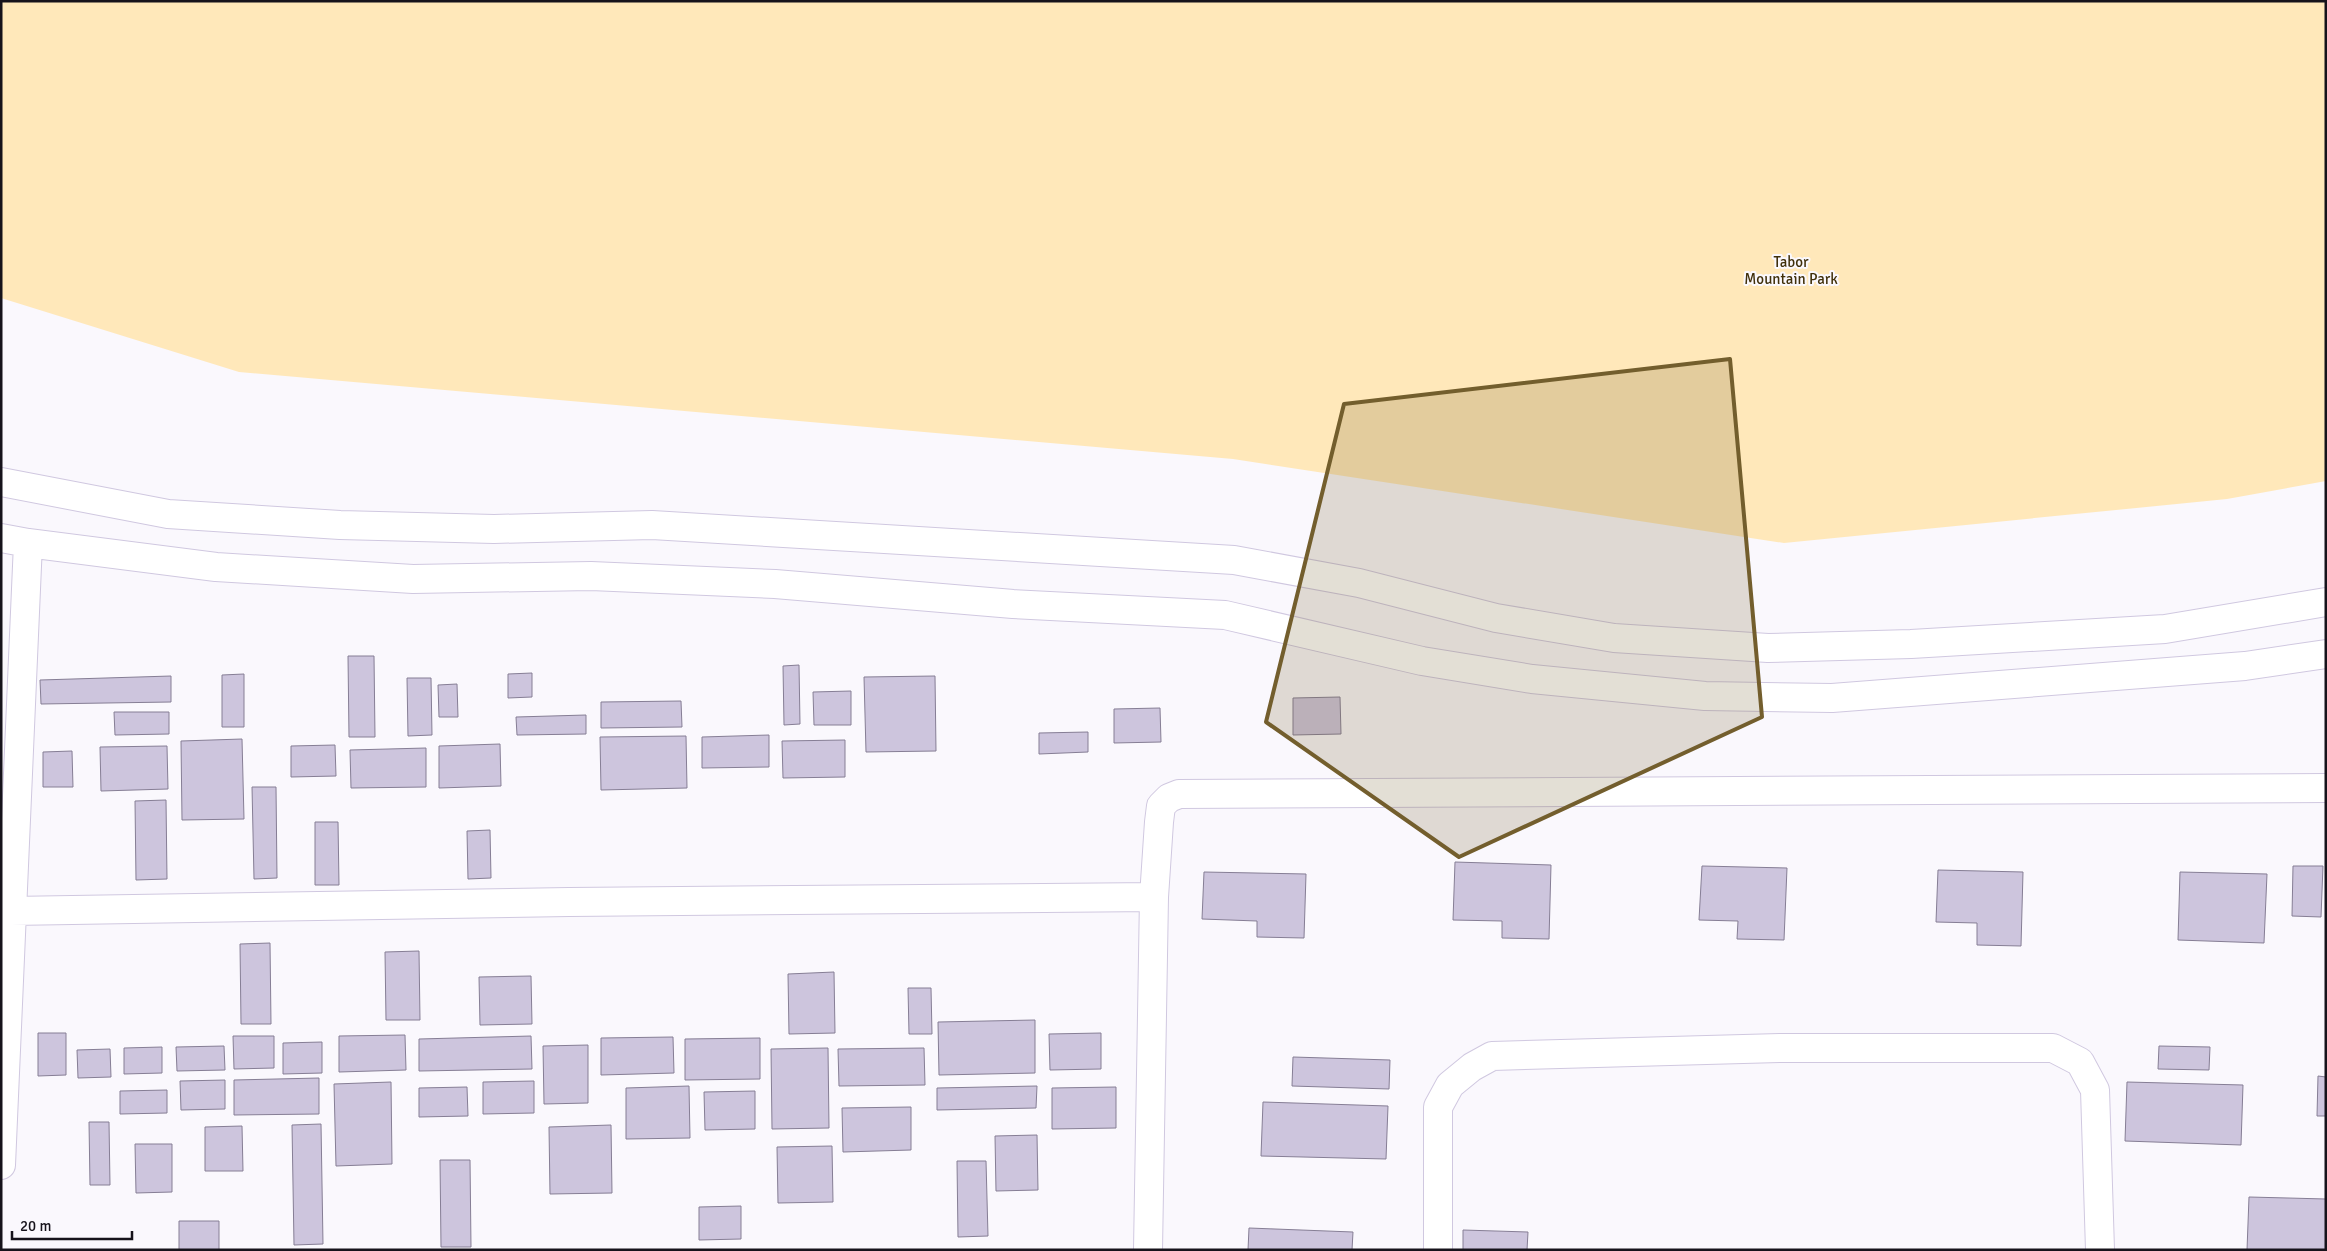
<svg xmlns="http://www.w3.org/2000/svg" width="2327" height="1251" font-family="Signika,sans-serif">
	<style>
		.green { fill: #ffe8ba }
		.building { fill: #cdc5dd; stroke: #867e95 }
		.lines { fill: none; stroke-linecap: round; stroke-linejoin: round }
		.minor-casing { stroke: #d0c8e0; stroke-width: 30 }
		.minor { stroke: #fff; stroke-width: 28 }
		.marked { fill: #735e2d; fill-opacity: 0.2; stroke: #735e2d; stroke-width: 4; stroke-linejoin: round }
		.labels { text-anchor: middle; stroke-width: 4; stroke-linejoin: round; paint-order: stroke }
		.park-label { font-size: 15px; fill: #40300a; stroke: #faf8fd }
	</style>
	<rect width="100%" height="100%" fill="#faf8fd"/>
	<path class="green" d="M1,1H2326V481L2227,499L1784,543L1233,459L239,372L1,298Z"/>
	<path class="building" d="M348,656H374L375,737H349Z
		M799,665L800,724L784,725L783,666Z
		M532,673V697L508,698V674Z
		M244,674V727H222V675Z
		M171,676V702L41,704L40,680Z
		M935,676L936,751L866,752L864,677Z
		M407,678H431L432,735L408,736Z
		M457,684L458,717H439L438,685Z
		M851,691V725H814L813,692Z
		M1340,697L1341,734L1293,735V698Z
		M681,701L682,727L601,728V702Z
		M1160,708L1161,742L1114,743V709Z
		M114,712H169V734L115,735Z
		M586,715V734L517,735L516,717Z
		M1088,732V752L1039,754V733Z
		M769,735V767L702,768V737Z
		M686,736L687,788L601,790L600,737Z
		M242,739L244,819L182,820L181,741Z
		M845,740V777L783,778L782,741Z
		M500,744L501,786L439,788V746Z
		M335,745L336,776L291,777V746Z
		M167,746L168,789L101,791L100,747Z
		M426,748V787L351,788L350,750Z
		M72,751L73,787H43V752Z
		M252,787H276L277,878L254,879Z
		M166,800L167,879L136,880L135,801Z
		M315,822H338L339,885H315Z
		M490,830L491,878L468,879L467,831Z
		M1455,862L1551,865L1549,939L1502,938V921L1453,920Z
		M1702,866L1787,868L1784,940L1737,939L1738,921L1699,920Z
		M2293,866H2323L2321,917L2292,916Z
		M1938,870L2023,872L2021,946L1977,945V923L1936,922Z
		M1204,872L1306,874L1304,938L1257,937V921L1202,919Z
		M2180,872L2267,874L2264,943L2178,940Z
		M270,943L271,1024H241L240,944Z
		M419,951L420,1020H386L385,952Z
		M834,972L835,1033L789,1034L788,974Z
		M531,976L532,1024L480,1025L479,977Z
		M908,988H931L932,1034H909Z
		M1035,1020V1073L939,1075L938,1022Z
		M38,1033H66V1075L38,1076Z
		M1101,1033V1069L1050,1070L1049,1034Z
		M405,1035L406,1070L339,1072V1036Z
		M233,1036H274V1068L234,1069Z
		M531,1036L532,1069L419,1071V1039Z
		M673,1037L674,1073L601,1075V1038Z
		M760,1038V1079L685,1080V1039Z
		M322,1042V1073L283,1074V1043Z
		M588,1045V1103L544,1104L543,1046Z
		M224,1046L225,1070L177,1071L176,1047Z
		M2159,1046L2210,1047L2209,1070L2158,1069Z
		M162,1047V1073L124,1074V1048Z
		M828,1048L829,1128L772,1129L771,1049Z
		M924,1048L925,1085L839,1086L838,1049Z
		M110,1049L111,1077L78,1078L77,1050Z
		M1293,1057L1390,1060L1389,1089L1292,1086Z
		M2318,1076L2326,1077V1116H2317Z
		M319,1078V1114L234,1115V1080Z
		M225,1080V1109L181,1110L180,1081Z
		M534,1081V1113L483,1114V1082Z
		M391,1082L392,1164L336,1166L334,1084Z
		M2127,1082L2243,1085L2241,1145L2125,1141Z
		M689,1086L690,1138L626,1139V1088Z
		M1037,1086L1036,1108L937,1110V1088Z
		M467,1087L468,1116L419,1117V1088Z
		M1116,1087V1128L1052,1129V1088Z
		M167,1090V1113L120,1114V1091Z
		M755,1091V1129L705,1130L704,1092Z
		M1263,1102L1388,1106L1386,1159L1261,1156Z
		M911,1107V1150L843,1152L842,1108Z
		M89,1122H109L110,1185H90Z
		M321,1124L323,1244L294,1245L292,1125Z
		M611,1125L612,1193L550,1194L549,1127Z
		M242,1126L243,1171H205V1127Z
		M1037,1135L1038,1190L996,1191L995,1136Z
		M135,1144H172V1192L136,1193Z
		M832,1146L833,1202L778,1203L777,1147Z
		M440,1160H470L471,1247H441Z
		M957,1161H986L988,1236L958,1237Z
		M2249,1197L2326,1199V1250H2247Z
		M741,1206V1239L699,1240V1207Z
		M179,1221H219V1250H179Z
		M1249,1228L1353,1232L1352,1250H1248Z
		M1463,1230L1528,1232L1527,1250H1463Z"/>
	<g class="lines">
		<defs>
			<path id="minor" d="M1,482L168,514L340,525L494,529L652,525L1234,560L1359,583L1496,618L1614,638L1768,648L1911,644L2165,629L2326,602
				M1,538L28,543L216,567L413,579L591,576L775,584L1013,604L1225,615L1422,661L1532,679L1705,696L1832,698L2245,666L2326,654
				M11,911L569,902L1154,897
				M1,1165L28,543
				M1148,1250L1154,897L1159,822L1161,806L1169,798L1179,794L2326,788
				M1438,1250V1107L1450,1085L1472,1067L1492,1056L1780,1048H2053L2080,1062L2095,1090L2100,1250"/>
		</defs>
		<use href="#minor" class="minor-casing"/>
		<use href="#minor" class="minor"/>
	</g>
	<path class="marked" d="M1730,359L1762,717L1459,857L1266,722L1344,404Z"/>
	<g class="labels">
		<g class="park-label">
			<text x="1791" y="267">Tabor<tspan x="1791" dy="17">Mountain Park</tspan></text>
		</g>
	</g>
	<rect width="2327" height="1251" fill="none" stroke="#16131b" stroke-width="5"/>
	<path d="M12 1231v8h120v-8" fill="none" stroke="#16131b" stroke-width="2.5"/>
	<text x="20" y="1231" font-size="15" fill="#16131b" stroke="#faf8fd" stroke-width="4" paint-order="stroke">20 m</text>
</svg>
